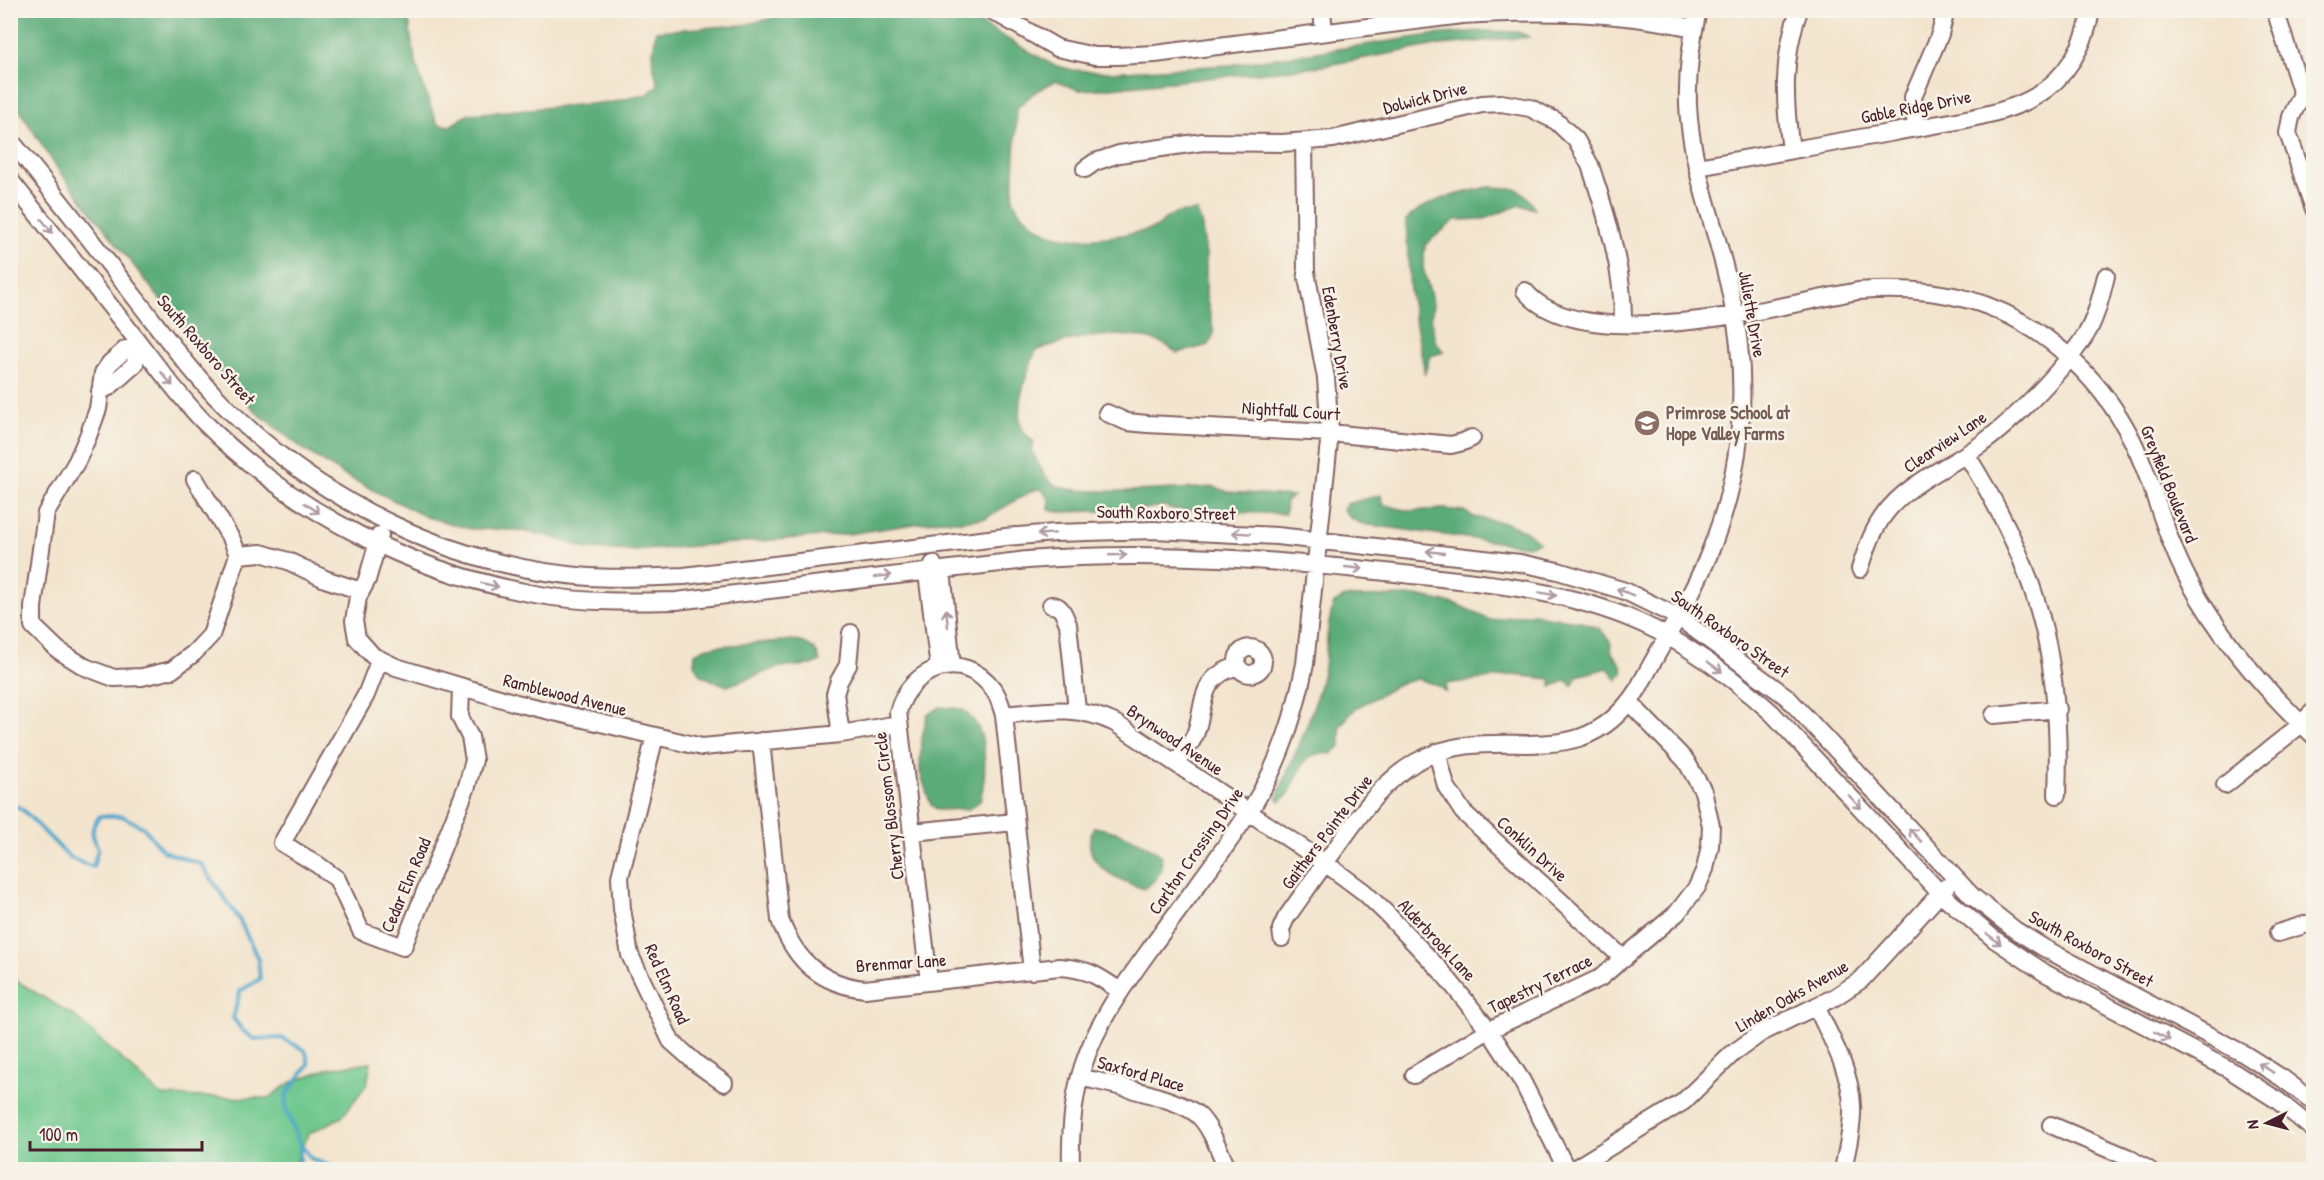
<svg xmlns="http://www.w3.org/2000/svg" width="2324" height="1180" font-family="'Patrick Hand',sans-serif">
	<style>
		.green { fill: #6fc88f; stroke: #5c745d; stroke-width: 1.5 }
		.forest { fill: #5bac7a; stroke: #526652; stroke-width: 1.5 }
		.lines { fill: none; stroke-linecap: round; stroke-linejoin: round }
		.stream { stroke: #52a8ce; stroke-width: 4 }
		.minor-casing { stroke: #856464; stroke-width: 20 }
		.minor { stroke: #fff; stroke-width: 16 }
		.oneway { stroke: #ae9aa0 }
		.labels { text-anchor: middle; stroke-width: 5; stroke-linejoin: round; paint-order: stroke }
		.street-label { font-size: 18px; fill: #4a1f2b; stroke: #f7f3e8 }
		.education-label { font-size: 18px; font-weight: bold; fill: #785e54; stroke: #f7f3e8; text-anchor: start }
	</style>
	<rect width="100%" height="100%" fill="#f7f3e8"/>
	<filter id="ink" filterUnits="userSpaceOnUse"><feTurbulence type="fractalNoise" baseFrequency=".0167" numOctaves="2"/><feDisplacementMap in="SourceGraphic" scale="12" xChannelSelector="R" yChannelSelector="G"/><feConvolveMatrix kernelMatrix="1 2 1 2 8 2 1 2 1" color-interpolation-filters="sRGB"/></filter>
	<filter id="wash" filterUnits="userSpaceOnUse"><feTurbulence type="fractalNoise" baseFrequency=".008" numOctaves="4" result="noise"/><feDisplacementMap in="SourceGraphic" scale="24" xChannelSelector="R" yChannelSelector="G"/><feGaussianBlur stdDeviation="1.35" result="paint"/><feColorMatrix in="noise" values="0 0 0 0 0 0 0 0 0 0 0 0 0 0 0 0 0 1.4 0 .05"/><feComposite in="paint" operator="in"/></filter>
	<g filter="url(#wash)">
		<rect width="100%" height="100%" fill="#f3e4cd"/>
		<path class="green" d="M10,977L73,1015L162,1096L268,1098L290,1083L326,1069L371,1062L367,1084L342,1117L308,1134L293,1169H227L199,1164L154,1170L11,1169Z"/>
		<path class="forest" d="M11,10L409,11C409,50 422,88 438,124L450,126L469,114L613,102L648,94L658,85L652,60L656,31L744,25L800,11H959L1053,65L1073,70L1109,72L1229,65L1431,35L1482,31L1518,32L1529,37L1431,46L1317,67L1101,89L1079,90L1055,81L1035,92L1017,108L1013,199C1018,214 1038,230 1054,235C1076,243 1133,235 1155,228C1162,226 1161,223 1165,219C1173,212 1187,212 1197,211L1201,222L1206,255V295L1214,333L1209,345L1178,353C1171,349 1164,343 1157,341C1120,330 1071,336 1036,351C1028,371 1011,411 1024,432C1026,435 1031,439 1034,442L1032,451C1037,461 1044,479 1055,485C1076,497 1184,488 1214,487L1229,492L1293,496L1286,501L1285,514L1177,510L1163,506L1139,510L1059,512L1049,510V499L1042,489L1033,490L986,518L959,521L941,520L848,534L633,551L587,549L545,535L516,530L471,529L426,517L344,475L303,449L257,413L204,355L57,168L11,97Z
			M1489,187C1515,189 1522,184 1535,209L1520,205L1484,219L1455,220L1425,245L1423,268L1433,304L1431,319L1435,341L1444,352L1430,356L1425,374L1410,292L1406,220C1428,198 1460,194 1489,187Z
			M1381,495L1382,504L1408,511L1444,509L1464,511L1473,517L1507,523L1529,533L1539,542L1527,546L1362,524L1350,518L1343,509L1346,504Z
			M1416,596L1456,604L1490,620L1535,613L1547,617L1580,621L1600,629L1610,641L1612,653L1622,666L1623,673L1617,680L1608,668L1577,676L1572,686L1567,680L1551,687V679L1513,675L1446,684V692L1436,685L1418,679L1401,683L1356,708L1340,726V747L1331,754C1292,748 1303,789 1280,801L1277,797L1280,789C1297,751 1314,713 1323,672C1328,647 1325,629 1334,603L1345,597Z
			M793,640C806,643 816,646 820,661L812,665L780,667L727,686L702,676L694,664L695,653L707,647Z
			M940,707L962,709C966,713 971,717 975,722C988,742 986,779 980,801L969,809L938,810L931,805L920,772L921,743L927,715Z
			M1094,827C1120,831 1140,840 1161,855C1164,871 1157,880 1144,889C1118,880 1076,863 1094,827Z"/>
		<g class="lines">
			<path class="stream" d="M10,803L23,810L70,858L93,867L98,849C92,836 89,828 100,816H122L143,827L163,851L201,864L239,919L258,959L260,979L240,991L233,1018L243,1031L254,1039L281,1038L305,1050L309,1064L286,1095V1109L300,1144L312,1159L341,1170
				M295,1170L300,1164V1144"/>
		</g>
	</g>
	<g filter="url(#ink)">
		<g class="lines">
			<defs>
				<path id="minor" d="M991,10L1057,48L1095,56H1117L1155,54L1462,15C1541,10 1617,11 1694,28
					M1322,10L1324,32
					M2275,10L2302,94L2291,117L2288,133L2314,209
					M1916,128L1913,97L1940,34L1946,10
					M10,140C54,192 96,247 137,300C165,336 192,373 224,405C320,502 452,567 589,577C621,579 653,577 684,576L1005,537L1055,533L1154,530L1277,536L1520,563L1558,571L1625,591L1678,617L1787,697L1972,896L2015,930L2044,948L2244,1054L2282,1078L2314,1102
					M1791,150C1784,101 1782,58 1799,10
					M1697,167C1763,156 1829,143 1895,132C1935,124 2002,117 2036,96C2066,78 2086,45 2091,10
					M1085,169L1095,162L1119,154L1203,142L1282,143L1333,139L1482,104L1501,103L1530,108L1556,121L1576,140L1590,165C1607,216 1624,271 1623,324
					M10,180C49,229 87,277 126,326C151,358 175,392 203,421C294,513 413,573 540,595C585,603 630,602 676,601L1027,560C1156,550 1283,560 1412,575C1489,583 1570,591 1641,623C1690,645 1733,678 1772,713L1940,893L1994,939L2045,973L2230,1070L2277,1100L2314,1130
					M1525,291C1581,359 1782,305 1858,291C1896,288 1934,290 1970,300C2045,322 2109,384 2139,455C2157,496 2167,541 2189,581C2221,640 2265,690 2314,736
					M136,353L126,349L110,363L103,373L98,409L88,436L77,461L46,513L33,607V626L58,650L85,667L114,678L142,677L172,670L194,653L211,635L238,555L232,540L195,479
					M100,391L109,387L135,364L136,353L142,347
					M1107,413L1127,422L1147,424L1330,433L1451,445L1463,442L1472,438
					M1966,454C2038,568 2063,660 2057,795
					M380,535L367,580L358,597L354,621L357,638L373,656L396,667L516,703L702,747L841,734L898,724
					M238,555L261,553L288,561L325,579L361,591
					M933,564L934,574L928,581L939,668
					M1860,569C1866,551 1872,531 1884,515C1907,483 1948,468 1980,445C2014,421 2062,371 2085,336C2096,319 2101,296 2106,276
					M934,574L943,580L952,666
					M1051,605C1062,605 1064,615 1068,624L1077,710
					M1237 661a13 13 0 1 1 26 0a13 13 0 1 1-26 0Z
					M380,659L366,695L282,843L318,865L337,879L361,931L403,947L467,786L474,760L470,737L460,717L461,688
					M1004,715C1047,711 1074,704 1115,723L1325,863L1364,892L1387,914L1443,973L1489,1030L1522,1081L1567,1170
					M1994,715L2058,709
					M841,734L835,694L839,681L848,665L851,633
					M655,736L620,877L622,909L630,955L671,1041L697,1064L724,1083
					M761,741L780,920C796,961 820,984 865,989L1059,967C1088,969 1097,975 1120,991
					M1437,752L1446,786L1463,812L1624,959
					M1176,763C1183,753 1192,744 1196,732C1206,702 1198,678 1238,666
					M2225,785L2294,730L2314,711
					M912,832L1015,822
					M2278,933L2314,922
					M1282,938L1281,929L1286,918C1304,893 1321,868 1339,844C1362,812 1382,782 1416,762C1498,716 1577,784 1638,689C1663,641 1694,595 1713,544C1744,463 1749,379 1731,295C1718,231 1691,170 1688,105C1687,74 1691,41 1698,10
					M929,982L898,712C910,667 963,648 993,689C999,696 1001,706 1004,715L1032,971
					M1816,1006C1830,1037 1851,1071 1852,1106C1853,1127 1847,1149 1843,1170
					M1414,1075L1489,1030L1600,978L1677,913L1697,887L1705,869L1710,846L1711,826L1703,791L1686,761L1629,702
					M1080,1077C1108,1084 1181,1098 1199,1116C1212,1129 1220,1153 1228,1170
					M2051,1125L2127,1157L2149,1170
					M1071,1170C1070,1135 1072,1100 1083,1066C1097,1023 1122,988 1148,952C1183,903 1222,855 1254,804C1281,760 1295,714 1305,664L1330,433L1326,378L1306,272L1304,142
					M1572,1170L1683,1102L1732,1054L1761,1033L1835,997L1861,980L1946,887"/>
			</defs>
			<use href="#minor" class="minor-casing"/>
			<use href="#minor" class="minor"/>
		</g>
		<defs><path id="oneway-shaft" d="M-6 0H5M1.5-3L5.5 0L1.5 3" fill="none" stroke-width="1.6" stroke-linecap="round" stroke-linejoin="round" transform="scale(1.5)"/></defs>
		<g class="oneway">
			<use href="#oneway-shaft" transform="translate(47 226) rotate(52)"/>
			<use href="#oneway-shaft" transform="translate(167 379) rotate(50)"/>
			<use href="#oneway-shaft" transform="translate(312 508) rotate(34)"/>
			<use href="#oneway-shaft" transform="translate(1241 533) rotate(-176)"/>
			<use href="#oneway-shaft" transform="translate(1046 534) rotate(176)"/>
			<use href="#oneway-shaft" transform="translate(1435 552) rotate(-174)"/>
			<use href="#oneway-shaft" transform="translate(1118 555) rotate(-2)"/>
			<use href="#oneway-shaft" transform="translate(1354 568) rotate(6)"/>
			<use href="#oneway-shaft" transform="translate(883 576) rotate(-7)"/>
			<use href="#oneway-shaft" transform="translate(490 585) rotate(13)"/>
			<use href="#oneway-shaft" transform="translate(1625 592) rotate(-158)"/>
			<use href="#oneway-shaft" transform="translate(1548 594) rotate(10)"/>
			<use href="#oneway-shaft" transform="translate(947 618) rotate(-96)"/>
			<use href="#oneway-shaft" transform="translate(1715 667) rotate(36)"/>
			<use href="#oneway-shaft" transform="translate(1855 802) rotate(47)"/>
			<use href="#oneway-shaft" transform="translate(1915 835) rotate(-133)"/>
			<use href="#oneway-shaft" transform="translate(1994 939) rotate(37)"/>
			<use href="#oneway-shaft" transform="translate(2162 1036) rotate(28)"/>
			<use href="#oneway-shaft" transform="translate(2266 1068) rotate(-148)"/>
		</g>
	</g>
	<defs>
		<symbol id="school-disc" viewBox="-11 -11 22 22"><circle r="9.5" fill="#8d6e63" stroke="#f7f3e8"/><path d="M0-5L7-2L0 1L-7-2ZM-4 1L0 2.5L4 1V4Q0 6-4 4Z" fill="#fff"/></symbol>
	</defs>
	<g fill-rule="evenodd">
		<use href="#school-disc" x="1632" y="408" width="30" height="30"/>
	</g>
	<g class="labels">
		<g class="street-label">
			<text transform="translate(1425 98) rotate(-14)" y="6">Dolwick Drive</text>
			<text transform="translate(1916 107) rotate(-11)" y="6">Gable Ridge Drive</text>
			<text transform="translate(1752 314) rotate(80)" y="6">Juliette Drive</text>
			<text transform="translate(1337 338) rotate(80)" y="6">Edenberry Drive</text>
			<text transform="translate(206 350) rotate(49)" y="6">South Roxboro Street</text>
			<text transform="translate(1291 411) rotate(4)" y="6">Nightfall Court</text>
			<text transform="translate(1945 442) rotate(-34)" y="6">Clearview Lane</text>
			<text transform="translate(2169 484) rotate(68)" y="6">Greyfield Boulevard</text>
			<text transform="translate(1166 513) rotate(1)" y="6">South Roxboro Street</text>
			<text transform="translate(1730 634) rotate(35)" y="6">South Roxboro Street</text>
			<text transform="translate(565 695) rotate(14)" y="6">Ramblewood Avenue</text>
			<text transform="translate(1175 740) rotate(34)" y="6">Brynwood Avenue</text>
			<text transform="translate(889 806) rotate(-97)" y="6">Cherry Blossom Circle</text>
			<text transform="translate(1327 832) rotate(-53)" y="6">Gaithers Pointe Drive</text>
			<text transform="translate(1532 849) rotate(42)" y="6">Conklin Drive</text>
			<text transform="translate(1196 851) rotate(-55)" y="6">Carlton Crossing Drive</text>
			<text transform="translate(406 885) rotate(-67)" y="6">Cedar Elm Road</text>
			<text transform="translate(1437 940) rotate(47)" y="6">Alderbrook Lane</text>
			<text transform="translate(2091 949) rotate(29)" y="6">South Roxboro Street</text>
			<text transform="translate(901 963) rotate(-4)" y="6">Brenmar Lane</text>
			<text transform="translate(667 984) rotate(66)" y="6">Red Elm Road</text>
			<text transform="translate(1540 984) rotate(-26)" y="6">Tapestry Terrace</text>
			<text transform="translate(1792 996) rotate(-30)" y="6">Linden Oaks Avenue</text>
			<text transform="translate(1141 1074) rotate(16)" y="6">Saxford Place</text>
		</g>
		<g class="education-label">
			<text x="1666" y="419">Primrose School at<tspan x="1666" dy="21">Hope Valley Farms</tspan></text>
		</g>
	</g>
	<rect width="2324" height="1180" fill="none" stroke="#f7f3e8" stroke-width="36"/>
	<g transform="translate(2267 1123) rotate(264)" stroke="#f7f3e8" stroke-width="4.5" paint-order="stroke">
	<path d="M0-4.5L10 22L0 15L-10 22Z" fill="#4a1f2b"/>
	<text y="-9" font-size="16" font-weight="bold" text-anchor="middle" fill="#4a1f2b">N</text>
	</g>
	<path d="M30 1141v9h172v-9" fill="none" stroke="#4a1f2b" stroke-width="3"/>
	<text x="39" y="1141" font-size="18" fill="#4a1f2b" stroke="#f7f3e8" stroke-width="4.5" paint-order="stroke">100 m</text>
</svg>
